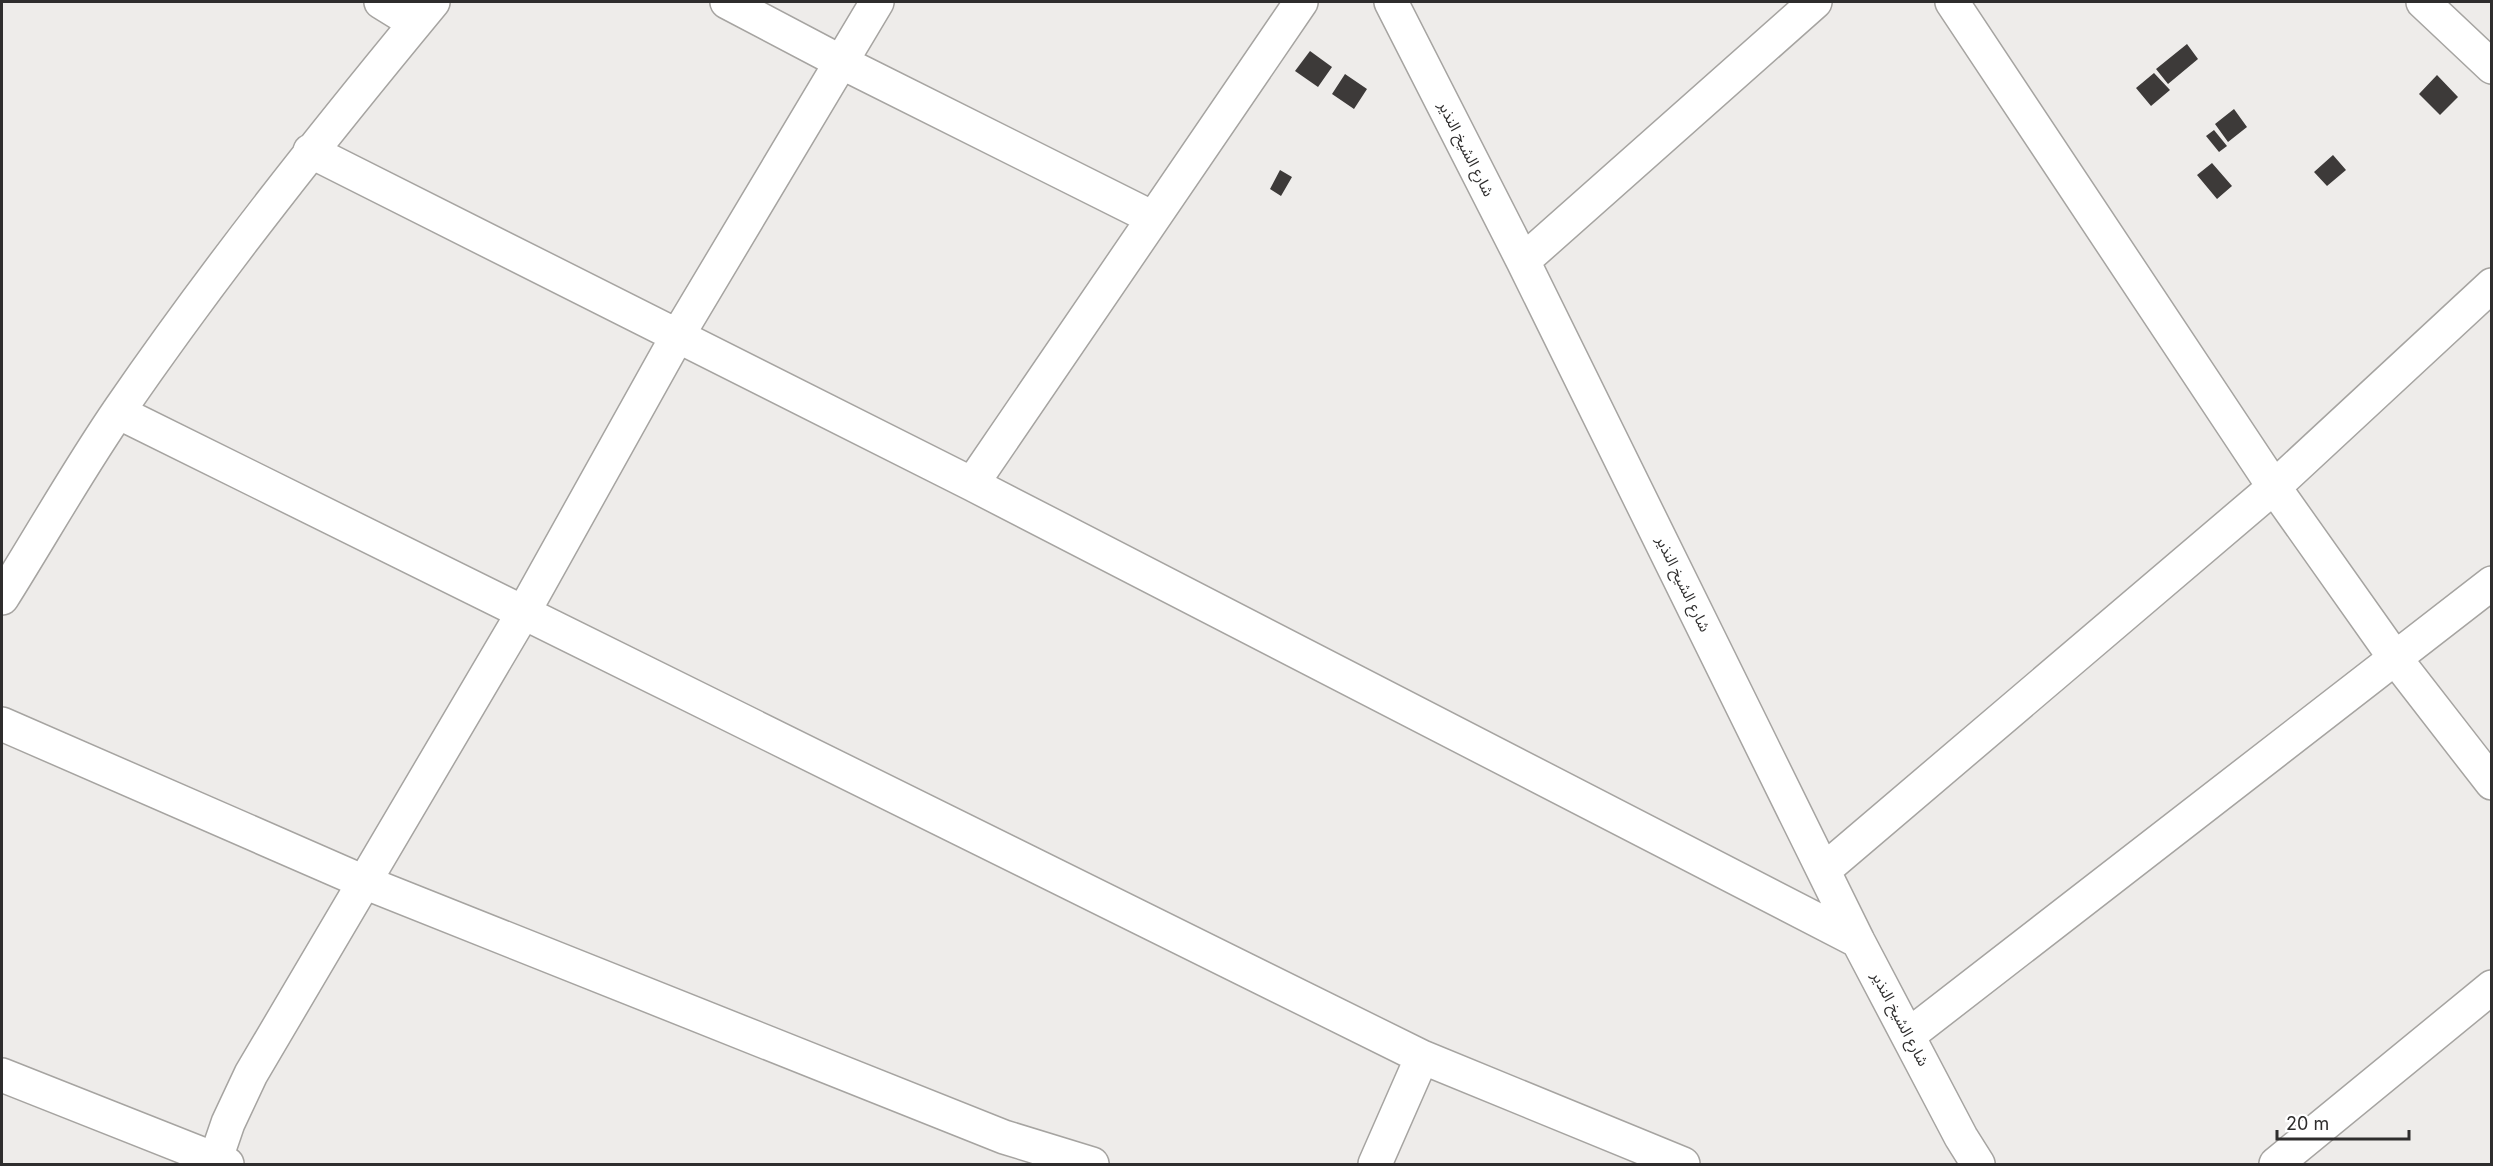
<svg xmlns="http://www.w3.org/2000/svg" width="2493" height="1166" font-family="Inter,'Noto Sans Arabic',sans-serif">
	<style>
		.building { fill: #3d3a39 }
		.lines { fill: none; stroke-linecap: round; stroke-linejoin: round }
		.minor-casing { stroke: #a6a4a1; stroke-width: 36 }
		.minor { stroke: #fff; stroke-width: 33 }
		.labels { text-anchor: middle; stroke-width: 6; stroke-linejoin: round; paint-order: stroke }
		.street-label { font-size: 15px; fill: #2e2d2d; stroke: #fff }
	</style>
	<rect width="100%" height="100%" fill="#eeecea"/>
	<path class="building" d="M2187,44L2198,59L2168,84L2156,69Z
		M1310,51L1332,67L1318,87L1295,71Z
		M2154,73L2170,90L2151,106L2136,88Z
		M1345,74L1367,89L1354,109L1332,94Z
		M2437,75L2458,97L2440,115L2419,94Z
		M2234,109L2247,127L2228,142L2215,124Z
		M2214,130L2227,146L2219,152L2206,136Z
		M2333,155L2346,170L2327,186L2314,172Z
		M2212,163L2232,186L2217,199L2197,175Z
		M1280,170L1292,177L1281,196L1270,189Z"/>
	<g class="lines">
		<defs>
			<path id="minor" d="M381,2L415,23
				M727,2L841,62L1153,218
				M1391,2L1523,261L1858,941L1961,1137L1978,1164
				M1952,2L2274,487L2395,658L2492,783
				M2423,2L2492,67
				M310,151L972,484L1858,941
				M1523,261L1815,2
				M118,412L1422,1057L1683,1164
				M972,484L1301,2
				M2,598C41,536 78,470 120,409C217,268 324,134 433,2
				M2,724L364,882L1004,1137L1092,1164
				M1824,870L2274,487L2492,285
				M1909,1035L2492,583
				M2,1075L227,1164
				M214,1164L228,1123L251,1074L523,613L678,335L877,2
				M1375,1164L1422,1057
				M2276,1164L2492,987"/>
		</defs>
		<use href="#minor" class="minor-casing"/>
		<use href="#minor" class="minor"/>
	</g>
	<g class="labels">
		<g class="street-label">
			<text transform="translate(1466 149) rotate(63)" y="5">شارع الشيخ النذير</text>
			<text transform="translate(1683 584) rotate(64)" y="5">شارع الشيخ النذير</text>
			<text transform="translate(1900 1019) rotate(62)" y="5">شارع الشيخ النذير</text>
		</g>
	</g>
	<rect width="2493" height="1166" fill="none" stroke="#2e2d2d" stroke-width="6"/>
	<path d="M2277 1130v9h132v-9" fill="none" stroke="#2e2d2d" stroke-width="3"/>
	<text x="2286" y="1130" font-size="18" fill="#2e2d2d" stroke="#ffffff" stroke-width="4.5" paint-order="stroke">20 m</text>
</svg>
